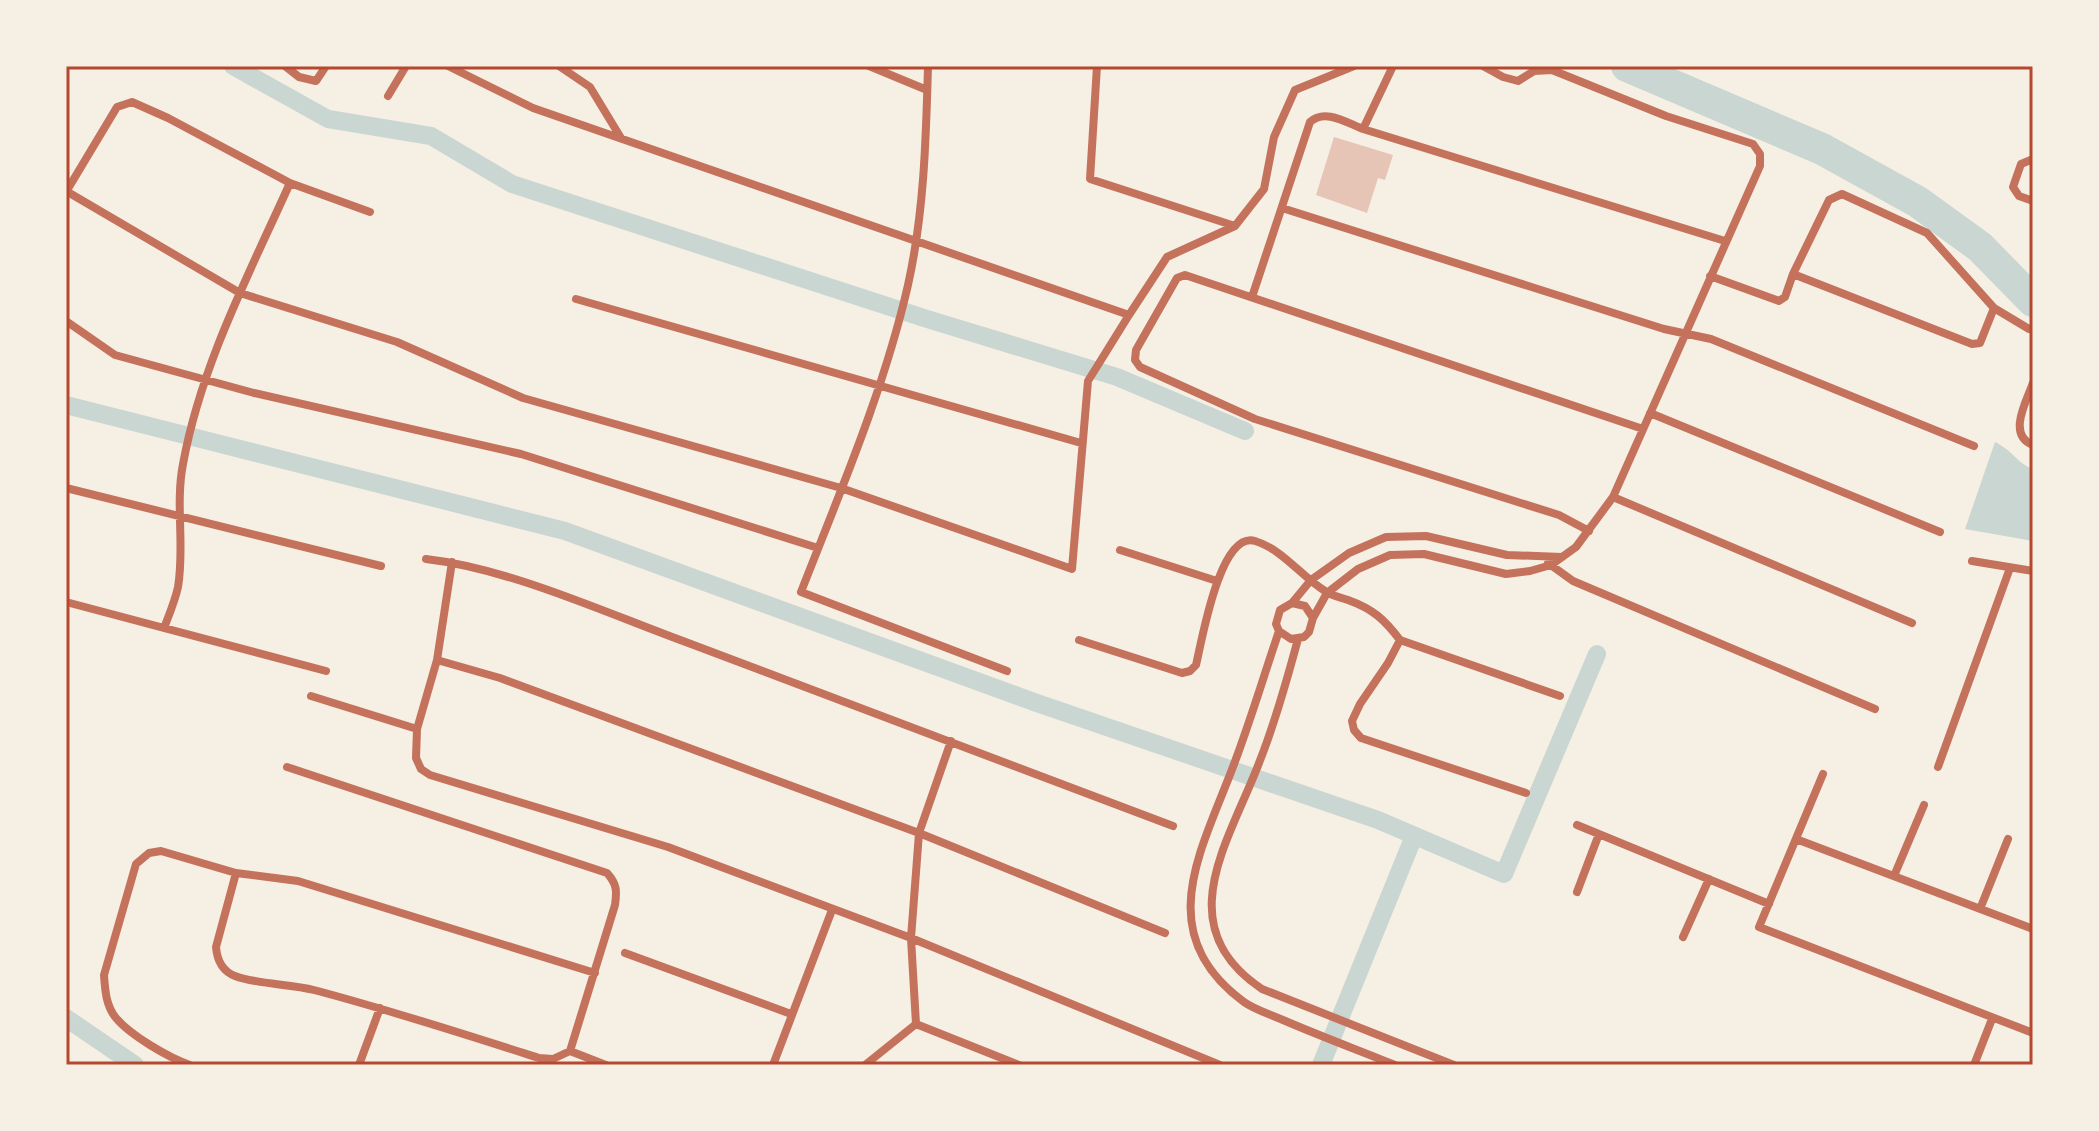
<svg xmlns="http://www.w3.org/2000/svg" width="2099" height="1131" font-family="'Varela Round',sans-serif">
	<style>
		.water { fill: #c9d6d2 }
		.lines { fill: none; stroke-linecap: round; stroke-linejoin: round }
		.canal { stroke: #c9d6d2; stroke-width: 18 }
		.river { stroke: #c9d6d2; stroke-width: 32 }
		.building { fill: #e6c5b7 }
		.minor { stroke: #c5725c; stroke-width: 8 }
		.neatline { fill: none; stroke: #b5482f; stroke-width: 3 }
	</style>
	<rect width="100%" height="100%" fill="#f6efe4"/>
	<path class="water" d="M1995,442C2012,450 2017,463 2033,469V541L1965,529Z"/>
	<g class="lines">
		<path class="canal" d="M233,66L328,119L431,136L512,184L924,318L1117,377L1245,431
			M66,405L565,531L1034,702L1378,820L1504,874L1597,654
			M66,1018L135,1065
			M1321,1065L1414,836"/>
		<path class="river" d="M1627,66L1822,149L1918,202L1980,247L2033,301"/>
	</g>
	<path class="building" d="M1334,137L1393,155L1385,180L1378,178L1367,213L1316,195Z"/>
	<g class="lines">
		<path class="minor" d="M285,66L299,77L316,81L326,66
			M448,66L533,108L1129,315L1167,257L1235,226L1264,189L1274,137L1295,90L1354,66
			M559,66L590,87L621,138
			M869,66L927,90
			M928,66C926,140 924,213 908,285C884,390 840,492 801,592L1007,671
			M1097,66L1090,179L1235,226
			M388,96L406,66
			M1363,129L1393,66
			M2033,159L2021,164L2013,187L2019,196L2033,201
			M66,191L240,293L397,342L523,398L841,488L1072,569L1088,381L1129,315
			M66,192L117,107L132,102L168,118L290,183L370,212
			M1282,208L1664,329L1711,339L1974,446
			M1793,274L1972,344L1980,343L1994,308
			M1710,276L1779,301L1785,297L1793,274L1829,200L1842,194L1927,233L1994,308L2029,329
			M1252,297L1310,122C1325,108 1347,123 1363,129L1725,241
			M576,299L1081,443
			M66,321L115,355L254,393L521,454L818,548
			M2033,383C2026,402 2007,435 2033,445
			M1650,413L1940,532
			M66,488L381,566
			M1613,497L1912,623
			M1589,531L1559,515L1255,419L1140,367L1135,360L1136,350L1177,278L1185,275L1643,429
			M1120,550L1217,581
			M426,559C512,569 608,614 691,644C852,704 1013,764 1173,826
			M1972,561L2033,571
			M452,562L437,660L417,729L416,758L421,769L430,775L668,847L911,938L1220,1065
			M1548,563L1573,581L1875,709
			M66,602L326,671
			M1292,603L1305,606L1313,618
			M164,628C169,615 175,601 178,587C185,547 175,505 183,464C201,365 249,274 290,183
			M1279,631L1291,639L1304,637L1309,632L1313,618L1327,593L1358,569L1390,555L1424,554L1506,574L1530,571L1551,565L1576,547L1613,497L1760,166V154L1753,144L1666,116L1552,70L1534,71L1518,81L1503,77L1483,66
			M1298,639C1287,680 1275,723 1259,763C1229,842 1168,926 1262,989L1454,1065
			M1079,640L1182,673L1190,671L1196,665C1202,640 1220,531 1255,541C1282,549 1302,577 1325,591C1332,596 1340,597 1348,600C1373,609 1384,619 1400,640L1388,663L1360,704L1352,721L1354,730L1361,738L1526,793
			M1400,640L1560,696
			M437,660L500,678L919,833L1165,933
			M311,696L417,729
			M287,767L607,873C617,884 617,891 615,905L570,1051
			M1938,767L2010,568
			M1823,774L1759,927L2033,1033
			M1577,825L1769,904
			M1796,839L2033,929
			M236,873L216,947C217,959 222,971 235,976C255,984 291,984 314,990C390,1010 464,1034 539,1058L553,1059L570,1051L606,1065
			M1894,876L1924,805
			M1577,892L1599,834
			M1980,909L2008,839
			M1683,937L1709,879
			M625,953L791,1014
			M916,1024L1019,1065
			M190,1065C169,1058 130,1035 116,1018C106,1006 105,990 104,975L136,864L149,853L161,851L236,873L298,881L595,973
			M359,1065L380,1008
			M773,1065L832,910
			M865,1065L916,1024L911,938L919,833L951,741
			M1395,1065C1358,1050 1320,1036 1283,1020C1270,1014 1255,1010 1244,1002C1153,935 1199,855 1231,772C1247,731 1260,688 1274,646L1279,631L1276,624L1280,610L1292,603L1311,580L1349,553L1386,537L1426,536L1507,555L1562,557
			M1974,1065L1992,1019"/>
	</g>
	<rect width="2099" height="1131" fill="none" stroke="#f6efe4" stroke-width="136"/>
	<rect x="68" y="68" width="1963" height="995" class="neatline"/>
</svg>
